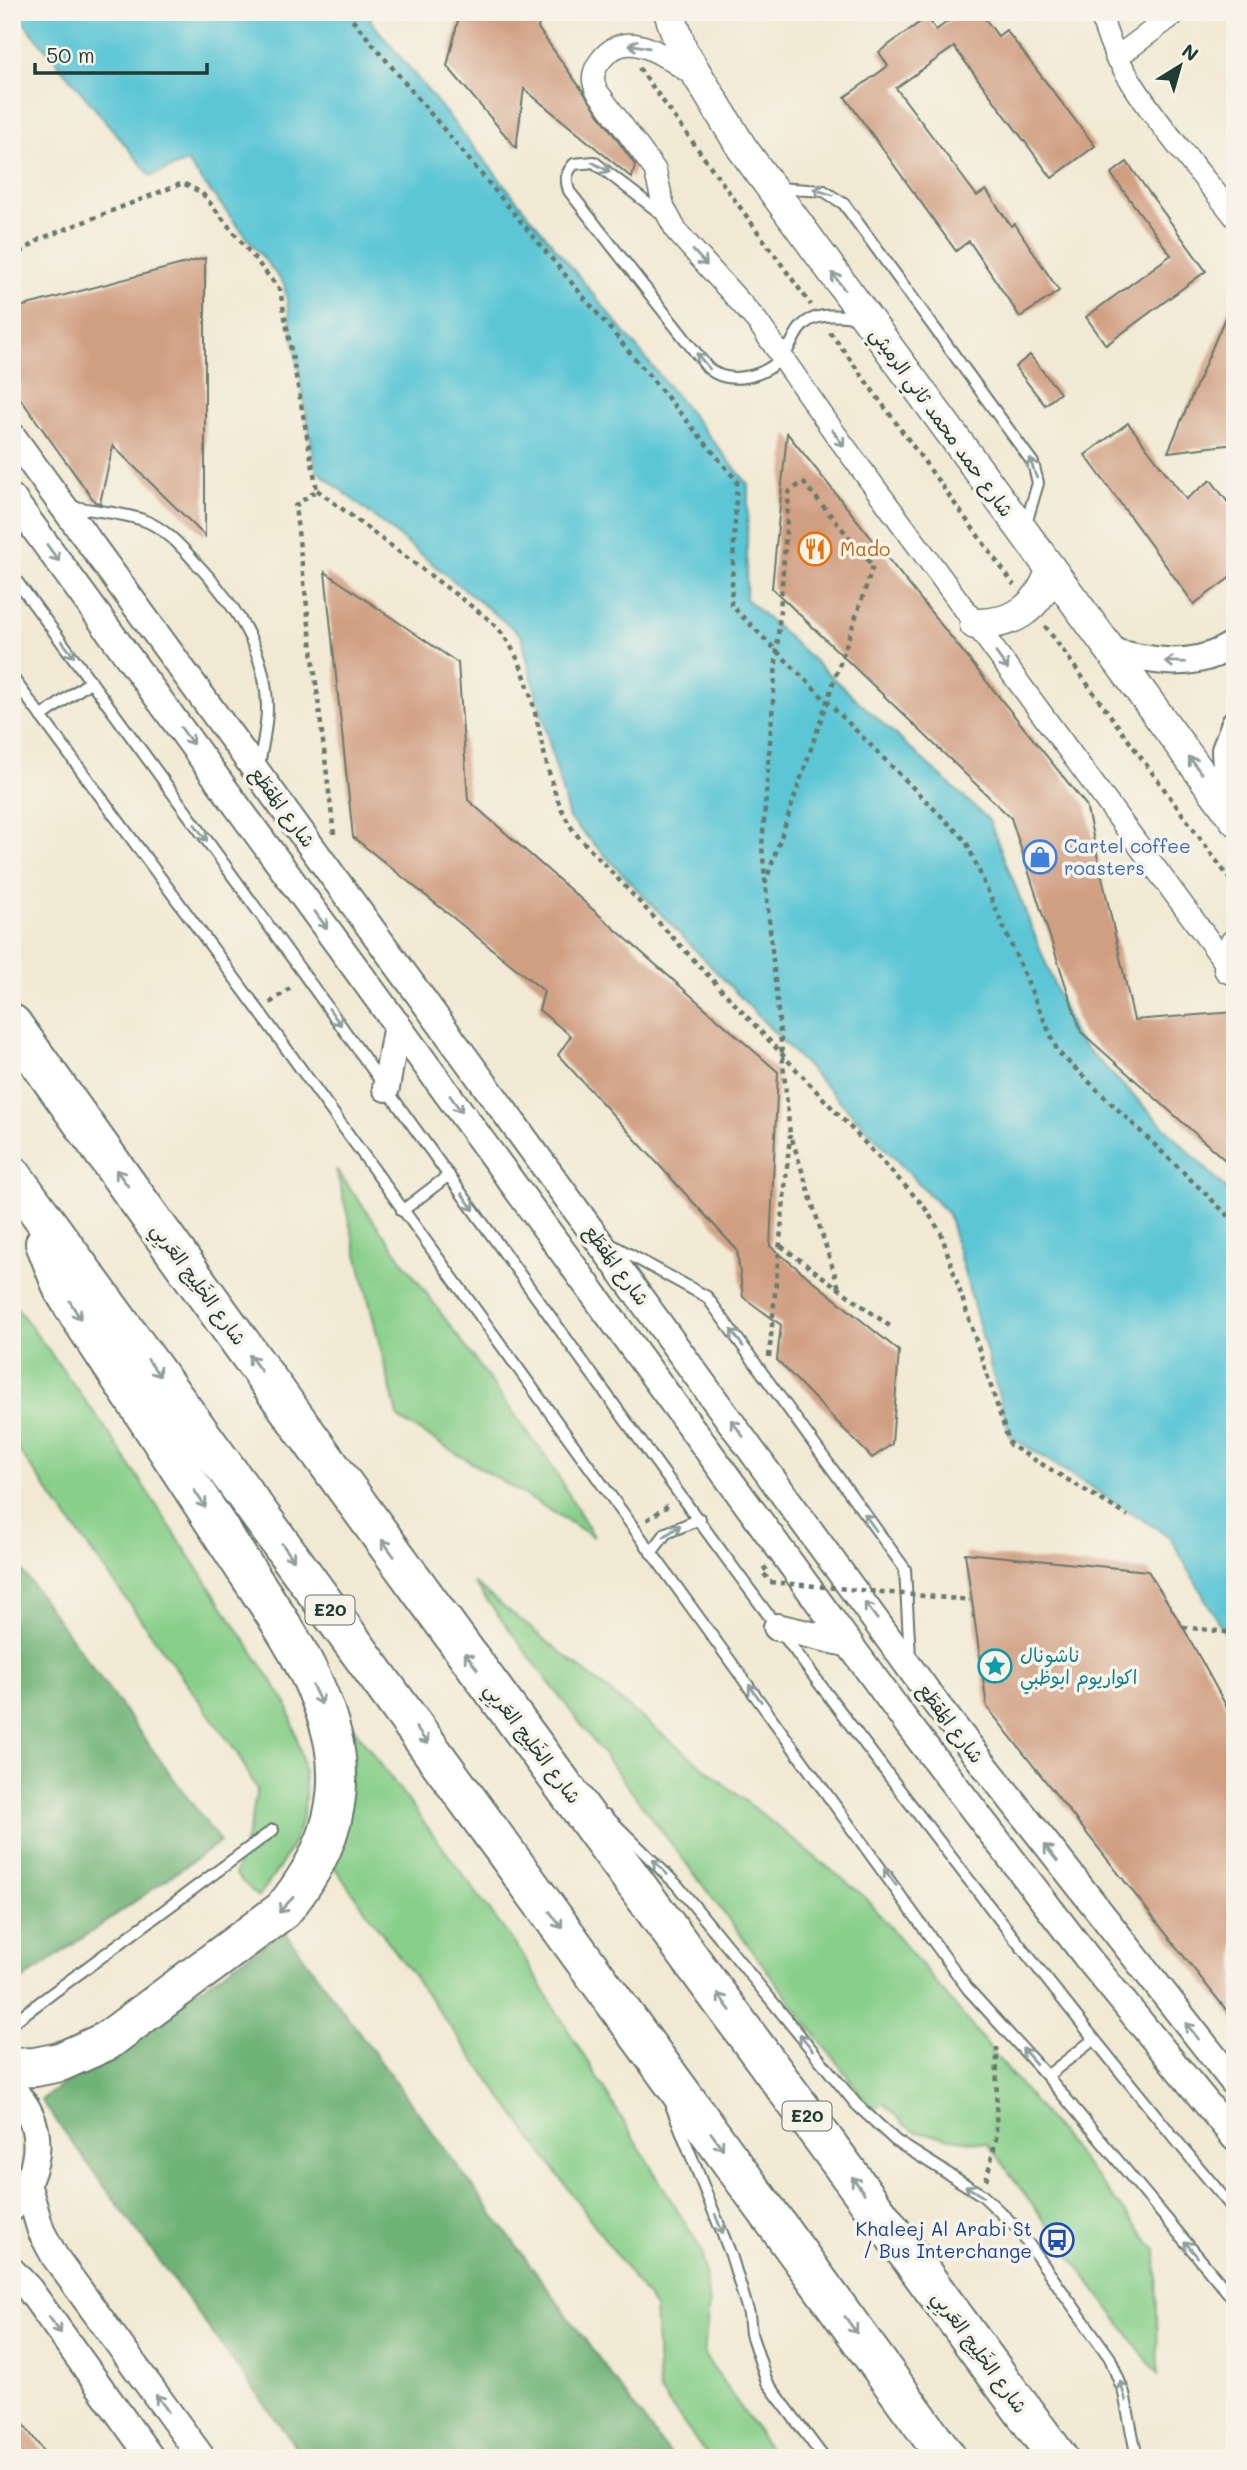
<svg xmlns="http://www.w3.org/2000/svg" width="1247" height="2470" font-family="Mali,'Playpen Sans Arabic',sans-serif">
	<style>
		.green { fill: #88cf8a; stroke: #54865f; stroke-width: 2 }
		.forest { fill: #6eb276; stroke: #467855; stroke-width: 2 }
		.water { fill: #5bc6d5; stroke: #3d8284; stroke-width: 2 }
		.building { fill: #d09f82 }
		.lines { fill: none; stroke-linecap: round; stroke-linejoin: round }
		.service-casing { stroke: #68796c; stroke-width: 14 }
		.minor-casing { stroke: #68796c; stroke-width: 24 }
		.tertiary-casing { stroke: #68796c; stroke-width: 30 }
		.secondary-casing { stroke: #68796c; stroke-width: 33 }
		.motorway-casing { stroke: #68796c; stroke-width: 42 }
		.path { stroke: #68796c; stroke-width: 4.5; stroke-dasharray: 5 5; stroke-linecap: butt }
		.service { stroke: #fff; stroke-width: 10 }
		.minor { stroke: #fff; stroke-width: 21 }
		.tertiary { stroke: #fff; stroke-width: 26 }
		.secondary { stroke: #fff; stroke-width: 30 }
		.motorway { stroke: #fff; stroke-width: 38 }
		.path-bridge { stroke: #68796c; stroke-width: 4.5; stroke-dasharray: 5 5; stroke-linecap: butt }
		.oneway { stroke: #8f9e9a }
		.labels { text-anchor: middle; stroke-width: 7; stroke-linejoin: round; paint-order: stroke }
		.shield { fill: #f7f3e8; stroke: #60746a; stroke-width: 2 }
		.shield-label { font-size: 18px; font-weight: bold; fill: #1f3d34 }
		.street-label { font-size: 19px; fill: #1f3d34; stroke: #f7f3e8 }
		.food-label { font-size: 19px; fill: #c56008; stroke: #f7f3e8; text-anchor: start }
		.shop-label { font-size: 19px; fill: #366cbe; stroke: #f7f3e8; text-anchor: start }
		.culture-label { font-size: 19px; fill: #0d838f; stroke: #f7f3e8; text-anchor: start }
		.transit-label { font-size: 19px; fill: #164399; stroke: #f7f3e8; text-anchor: end }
	</style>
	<rect width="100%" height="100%" fill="#f7f3e8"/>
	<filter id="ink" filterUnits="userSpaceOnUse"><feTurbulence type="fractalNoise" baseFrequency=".0143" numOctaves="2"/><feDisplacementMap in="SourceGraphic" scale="14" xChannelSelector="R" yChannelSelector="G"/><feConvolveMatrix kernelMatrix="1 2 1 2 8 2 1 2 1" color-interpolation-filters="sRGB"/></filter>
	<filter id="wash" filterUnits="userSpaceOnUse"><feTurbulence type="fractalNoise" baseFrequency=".00686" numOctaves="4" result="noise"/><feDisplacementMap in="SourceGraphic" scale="28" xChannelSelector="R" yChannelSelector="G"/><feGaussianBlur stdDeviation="1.57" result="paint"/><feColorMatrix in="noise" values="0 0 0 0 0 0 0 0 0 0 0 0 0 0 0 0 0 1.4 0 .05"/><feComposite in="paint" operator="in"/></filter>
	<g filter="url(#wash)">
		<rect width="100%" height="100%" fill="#f1e9d3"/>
		<path class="green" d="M336,1169L550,1463L594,1537L398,1418Z
			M12,1301L104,1426L287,1704C314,1792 316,1822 258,1897L235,1874L250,1827L257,1789L237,1753L12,1441Z
			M473,1582L866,1898L1156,2250L1158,2375L988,2144L916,2132L904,2124L884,2103L873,2110Z
			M321,1684L522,1954L702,2251L709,2304L704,2355L776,2458H709L659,2390L655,2308L329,1860Z"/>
		<path class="forest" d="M12,1557L220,1842L12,1987Z
			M284,1930L672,2458H304L41,2100Z"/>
		<path class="water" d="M15,12H374L370,20L748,484L746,599L989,820L1075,1037L1235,1198V1651L1170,1537L1010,1436L948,1214L569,818L521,635L316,470L284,284L187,162L151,176Z"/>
		<g id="blocks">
			<path class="building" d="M460,12H542L538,28L635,165L632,178L524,89L516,148L447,66Z
				M961,12H980L998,36L1006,30L1095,146L1052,178L954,47L896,88L977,196L986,190L1011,226L1015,224L1059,291L1020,317L969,241L956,251L845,97L888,66L879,52L927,17L936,30Z
				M1127,162L1206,271L1106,345L1086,317L1171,255L1111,174Z
				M205,258V536L113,446L100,503L95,502L12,387V309Z
				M1235,294V444L1168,452Z
				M1030,355L1060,393L1045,405L1015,367Z
				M1128,423L1186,499L1211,480L1235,512V574L1194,604L1085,455Z
				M787,433L1086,805L1134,1020L1235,1012V1169L1081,1032L1011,818L772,588Z
				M325,572L458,663L468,800L778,1072L770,1246L899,1351L892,1444L872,1458L777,1360L781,1325L743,1297L737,1250L558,1055L571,1036L539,1010L544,991L353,837Z
				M965,1553L1148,1571L1183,1627L1235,1722V2021L987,1707Z
				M12,2408L48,2458H12Z"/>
		</g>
	</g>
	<g filter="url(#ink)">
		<use href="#blocks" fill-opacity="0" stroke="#68796c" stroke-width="2"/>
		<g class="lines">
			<defs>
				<path id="service" d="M776,188L824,191L844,204L1033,463L1038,483L1025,527
					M664,216L594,162L574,164C566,173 565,179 569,191L707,367C727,387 767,377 784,355C793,344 796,327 810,320C825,313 842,316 858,317
					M69,506C93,511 120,512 143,520C165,528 181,546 196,563C234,603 267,651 267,708C267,727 262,747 259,766
					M12,575C419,1120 797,1689 1235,2211
					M12,677L259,1011L968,1989L1047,2076L1235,2301
					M41,717L91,681
					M402,1211L449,1175
					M612,1245L707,1297L905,1569L910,1657
					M651,1553L666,1533L700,1519
					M606,1815L677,1885L856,2104L896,2141L982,2195L1017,2228L1110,2358L1124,2393L1137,2458
					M12,2023L273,1830
					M1047,2076L1093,2040
					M672,2108L731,2255L749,2314L751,2334L767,2382L824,2458"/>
				<path id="minor" d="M1101,12C1110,74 1196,166 1235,217
					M1116,58L1177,12
					M696,77C668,59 629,24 601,60C593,70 591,80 597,91L655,170L664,208L677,232L757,321L834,432L1235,976"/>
				<path id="tertiary" d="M12,436L937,1705L1235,2084
					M12,498L907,1723L1089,1960L1235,2138
					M1111,652C1156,661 1194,671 1235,643
					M1228,809L1225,750L1235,723
					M386,1088L397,1024
					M777,1627L850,1644
					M12,2089C48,2126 41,2169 12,2208
					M28,2187L41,2231L55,2257L202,2458
					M12,2271L29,2289L151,2458"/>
				<path id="secondary" d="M669,12L682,50L742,148L1235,820
					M975,624C1014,625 1039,607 1051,571
					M1229,968L1235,944"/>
				<path id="motorway" d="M12,1024C355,1506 707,1981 1058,2458
					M12,1175L947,2458
					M12,2068L35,2067L60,2062L107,2041L283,1910C323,1861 346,1808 334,1744C320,1674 272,1610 234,1552C183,1473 132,1395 80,1317L63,1289L45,1243"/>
			</defs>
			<use href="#service" class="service-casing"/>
			<use href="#minor" class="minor-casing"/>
			<use href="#tertiary" class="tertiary-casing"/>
			<use href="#secondary" class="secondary-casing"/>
			<use href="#motorway" class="motorway-casing"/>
			<path class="path" d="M346,12L737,481L731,605L966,841L1058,1052L1235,1222
				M639,68L811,305
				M12,259L40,239L183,183L202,193L280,290L317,490L295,506L334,834
				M830,332L1014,585
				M317,490L487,618C547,669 531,770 575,833L923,1205L941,1233L1010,1445L1128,1516
				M1045,626L1235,886
				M270,1003L294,985
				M792,1139L839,1288
				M781,1246L891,1327
				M769,1357L790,1135
				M647,1520L669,1505
				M767,1567L762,1571L770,1582
				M1183,1627L1235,1633
				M986,2180L996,2140L997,2047"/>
			<use href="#service" class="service"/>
			<use href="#minor" class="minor"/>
			<use href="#tertiary" class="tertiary"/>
			<use href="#secondary" class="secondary"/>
			<use href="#motorway" class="motorway"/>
			<path class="path-bridge" d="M765,884L873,566L803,482L789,492L762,847L790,1135
				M770,1582L970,1600"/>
		</g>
		<defs><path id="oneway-shaft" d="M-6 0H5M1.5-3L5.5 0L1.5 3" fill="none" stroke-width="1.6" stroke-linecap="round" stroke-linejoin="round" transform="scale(1.75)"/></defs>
		<g class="oneway">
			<use href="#oneway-shaft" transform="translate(639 46) rotate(-170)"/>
			<use href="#oneway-shaft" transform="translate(601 167) rotate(29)"/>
			<use href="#oneway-shaft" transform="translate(823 192) rotate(-162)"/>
			<use href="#oneway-shaft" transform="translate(700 258) rotate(48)"/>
			<use href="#oneway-shaft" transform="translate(838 281) rotate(-126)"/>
			<use href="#oneway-shaft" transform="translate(703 361) rotate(-130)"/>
			<use href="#oneway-shaft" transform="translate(838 438) rotate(54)"/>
			<use href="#oneway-shaft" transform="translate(1033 468) rotate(-110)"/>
			<use href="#oneway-shaft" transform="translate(53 553) rotate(54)"/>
			<use href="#oneway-shaft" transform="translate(68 649) rotate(53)"/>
			<use href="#oneway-shaft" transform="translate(1002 661) rotate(54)"/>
			<use href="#oneway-shaft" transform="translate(1175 662) rotate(-178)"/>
			<use href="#oneway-shaft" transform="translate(187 736) rotate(54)"/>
			<use href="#oneway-shaft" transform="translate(1195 765) rotate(-127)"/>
			<use href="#oneway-shaft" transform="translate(201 833) rotate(54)"/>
			<use href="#oneway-shaft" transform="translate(321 920) rotate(54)"/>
			<use href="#oneway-shaft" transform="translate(335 1017) rotate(54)"/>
			<use href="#oneway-shaft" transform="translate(456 1104) rotate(54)"/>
			<use href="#oneway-shaft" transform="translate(122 1178) rotate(-126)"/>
			<use href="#oneway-shaft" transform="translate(468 1202) rotate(54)"/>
			<use href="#oneway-shaft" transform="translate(75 1310) rotate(59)"/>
			<use href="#oneway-shaft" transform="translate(737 1338) rotate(-126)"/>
			<use href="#oneway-shaft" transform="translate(255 1363) rotate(-126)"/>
			<use href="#oneway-shaft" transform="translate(154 1368) rotate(54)"/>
			<use href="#oneway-shaft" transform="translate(737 1428) rotate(-126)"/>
			<use href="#oneway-shaft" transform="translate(200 1499) rotate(57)"/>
			<use href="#oneway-shaft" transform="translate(870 1522) rotate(-126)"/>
			<use href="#oneway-shaft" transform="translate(672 1531) rotate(-35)"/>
			<use href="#oneway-shaft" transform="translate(388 1548) rotate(-126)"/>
			<use href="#oneway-shaft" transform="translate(288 1552) rotate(54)"/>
			<use href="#oneway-shaft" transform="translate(871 1611) rotate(-127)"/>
			<use href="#oneway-shaft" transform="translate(471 1661) rotate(-127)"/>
			<use href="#oneway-shaft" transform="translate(755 1693) rotate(-126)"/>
			<use href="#oneway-shaft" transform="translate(317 1695) rotate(65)"/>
			<use href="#oneway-shaft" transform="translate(422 1736) rotate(54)"/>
			<use href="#oneway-shaft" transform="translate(1051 1853) rotate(-128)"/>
			<use href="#oneway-shaft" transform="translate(660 1867) rotate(-134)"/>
			<use href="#oneway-shaft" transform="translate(890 1877) rotate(-126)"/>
			<use href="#oneway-shaft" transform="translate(286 1905) rotate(133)"/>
			<use href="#oneway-shaft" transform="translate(556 1920) rotate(54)"/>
			<use href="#oneway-shaft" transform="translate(724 2002) rotate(-126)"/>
			<use href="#oneway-shaft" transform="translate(1192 2031) rotate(-129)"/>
			<use href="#oneway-shaft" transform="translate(806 2042) rotate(-129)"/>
			<use href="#oneway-shaft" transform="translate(1029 2056) rotate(-132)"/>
			<use href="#oneway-shaft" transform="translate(717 2141) rotate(54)"/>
			<use href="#oneway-shaft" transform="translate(858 2185) rotate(-126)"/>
			<use href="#oneway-shaft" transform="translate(974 2191) rotate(-148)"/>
			<use href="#oneway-shaft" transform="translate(719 2224) rotate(68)"/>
			<use href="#oneway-shaft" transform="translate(1191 2249) rotate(-130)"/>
			<use href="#oneway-shaft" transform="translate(55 2325) rotate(54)"/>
			<use href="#oneway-shaft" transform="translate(851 2325) rotate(54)"/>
			<use href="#oneway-shaft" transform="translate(1123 2391) rotate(-107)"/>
			<use href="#oneway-shaft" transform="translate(162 2403) rotate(-126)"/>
		</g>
	</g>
	<defs>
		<symbol id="restaurant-ring" viewBox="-11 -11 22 22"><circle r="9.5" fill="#f7f3e8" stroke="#e8710a" stroke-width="1.5"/><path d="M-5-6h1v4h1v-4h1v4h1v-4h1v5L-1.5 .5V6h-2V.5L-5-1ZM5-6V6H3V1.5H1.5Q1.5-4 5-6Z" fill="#e8710a"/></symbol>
		<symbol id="shop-ring" viewBox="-11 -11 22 22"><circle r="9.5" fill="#f7f3e8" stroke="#3f7fe0" stroke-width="1.5"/><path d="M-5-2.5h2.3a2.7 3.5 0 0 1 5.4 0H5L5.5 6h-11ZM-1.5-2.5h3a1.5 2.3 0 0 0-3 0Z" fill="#3f7fe0"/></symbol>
		<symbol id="sight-ring" viewBox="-11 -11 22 22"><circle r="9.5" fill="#f7f3e8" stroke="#0f9aa8" stroke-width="1.5"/><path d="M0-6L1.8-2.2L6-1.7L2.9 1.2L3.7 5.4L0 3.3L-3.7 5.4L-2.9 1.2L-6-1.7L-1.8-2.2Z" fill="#0f9aa8"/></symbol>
		<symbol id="bus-ring" viewBox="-11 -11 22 22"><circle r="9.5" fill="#f7f3e8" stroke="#1a4fb4" stroke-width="1.5"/><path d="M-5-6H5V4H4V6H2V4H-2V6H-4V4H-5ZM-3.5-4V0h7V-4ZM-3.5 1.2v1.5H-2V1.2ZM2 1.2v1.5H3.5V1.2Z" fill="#1a4fb4"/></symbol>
	</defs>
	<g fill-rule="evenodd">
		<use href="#restaurant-ring" x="796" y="530" width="38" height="38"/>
		<use href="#shop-ring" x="1021" y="838" width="38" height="38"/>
		<use href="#sight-ring" x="976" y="1647" width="38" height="38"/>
		<use href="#bus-ring" x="1038" y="2221" width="38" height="38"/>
	</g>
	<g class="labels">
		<g class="shield">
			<rect x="305.5" y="1595.5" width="49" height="29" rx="5"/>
			<rect x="782.5" y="2101.5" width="49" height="29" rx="5"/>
		</g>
		<g class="shield-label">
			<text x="330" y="1616">E20</text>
			<text x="807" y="2122">E20</text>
		</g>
		<g class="street-label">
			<text transform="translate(942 422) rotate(54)" y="7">شارع حمد محمد ثاني الرميثي</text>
			<text transform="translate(283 807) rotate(54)" y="7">شارع المَقطَع</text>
			<text transform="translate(617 1265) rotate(54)" y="7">شارع المَقطَع</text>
			<text transform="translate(199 1284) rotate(54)" y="7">شارع الخَلِيج العَربِي</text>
			<text transform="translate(951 1723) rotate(53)" y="7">شارع المَقطَع</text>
			<text transform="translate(533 1743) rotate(53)" y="7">شارع الخَلِيج العَربِي</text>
			<text transform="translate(980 2352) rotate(54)" y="7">شارع الخَلِيج العَربِي</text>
		</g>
		<g class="food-label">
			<text x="840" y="556">Mado</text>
		</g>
		<g class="shop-label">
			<text x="1064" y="853">Cartel coffee<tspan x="1064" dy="22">roasters</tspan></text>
		</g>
		<g class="culture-label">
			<text x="1020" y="1662">ناشونال<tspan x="1020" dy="22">اكواريوم ابوظبي</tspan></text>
		</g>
		<g class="transit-label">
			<text x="1032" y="2236">Khaleej Al Arabi St<tspan x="1032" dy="22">/ Bus Interchange</tspan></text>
		</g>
	</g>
	<rect width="1247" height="2470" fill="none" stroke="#f7f3e8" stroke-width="42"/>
	<g transform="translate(1180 66) rotate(37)" stroke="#f7f3e8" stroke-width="5" paint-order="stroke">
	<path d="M0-5L12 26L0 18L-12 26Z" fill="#1f3d34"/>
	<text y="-10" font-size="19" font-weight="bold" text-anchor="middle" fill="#1f3d34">N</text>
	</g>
	<path d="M35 63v10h172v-10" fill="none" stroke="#1f3d34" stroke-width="3.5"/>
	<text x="46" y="63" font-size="21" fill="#1f3d34" stroke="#f7f3e8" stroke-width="5" paint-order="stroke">50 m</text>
</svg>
